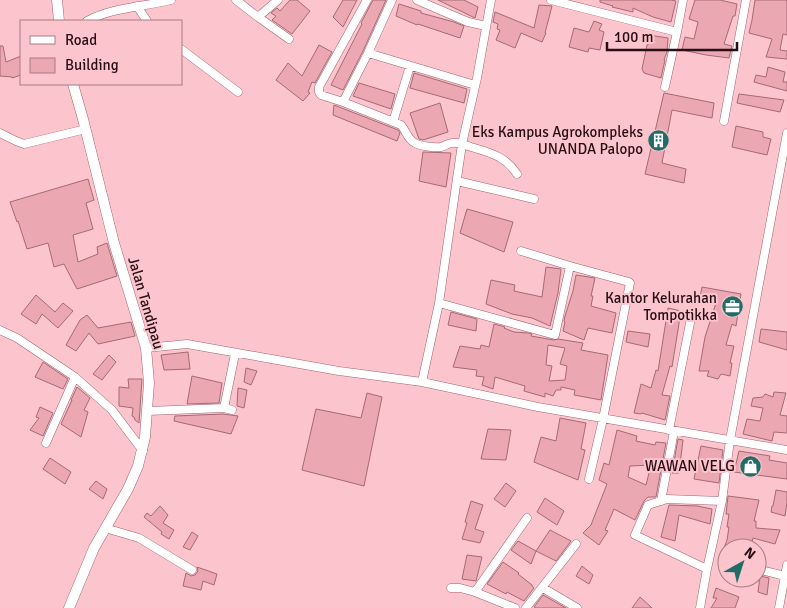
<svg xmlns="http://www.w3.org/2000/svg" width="787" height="608" font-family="Signika,sans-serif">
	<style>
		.building { fill: #eba8b3; stroke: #a66973; fill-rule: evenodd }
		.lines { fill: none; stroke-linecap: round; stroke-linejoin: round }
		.street-casing { stroke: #a0636e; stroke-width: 9 }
		.secondary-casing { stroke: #a0636e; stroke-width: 11 }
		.street { stroke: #fff; stroke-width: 8 }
		.secondary { stroke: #fff; stroke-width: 10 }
		.labels { text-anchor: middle; stroke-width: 4; stroke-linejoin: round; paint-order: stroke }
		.poi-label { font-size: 15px; fill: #270f14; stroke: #fcc5cd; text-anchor: end }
		.street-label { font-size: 15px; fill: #270f14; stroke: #fcc5cd }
	</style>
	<rect width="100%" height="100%" fill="#fcc5cd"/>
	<path class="building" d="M290,0H297L310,11L292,34L272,20L276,16L271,13L277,8L280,11Z
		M343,0H357L343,27L333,17Z
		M373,0H386L363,51L343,90L331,85L362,24L361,23Z
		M438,0H464L478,7L475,18Z
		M600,0H671L676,1L671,22L653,17L633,8V12L612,7L613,6L600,2Z
		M695,0H720L737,4L735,16H733L724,44L732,46L729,58L706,55L682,50L685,37L694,39L698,22L689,19Z
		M755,0H787V35L783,34L780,50L787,51V59L766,57L772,39L749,33L752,20Z
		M399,4L421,11V13L454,22L464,26L460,38L418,24L417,25L396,16Z
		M539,5L552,6L545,33H546L542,42L521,33L515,48L496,40L500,30L497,29L498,24L493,22L495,12L534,28Z
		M594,21L602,24L599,30L604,32L600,50L589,48L588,52L569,47L574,28L589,32Z
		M649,35L668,38L667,52L664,60H665L661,78L644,73L642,69L647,45H648Z
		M319,45L332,52L315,83L312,82L308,92L310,93L303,101L276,80L288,63L302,76Z
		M0,46H3L6,62L21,56V75L12,78V77L0,76Z
		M768,67L785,72L783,82H787V91L754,82L756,75L766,77Z
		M414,73L467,89L464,103L410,88Z
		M359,83L395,94L391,109L353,96Z
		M664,93L714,103L712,118L672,110L662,163L686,169L684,183L645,174Z
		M739,94L784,100L780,112L737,103Z
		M440,103L448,132L423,140L419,139L410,113Z
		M334,105L398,130L400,133L397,141L333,115Z
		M736,126L763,132V137L771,139L767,155L732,147Z
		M423,152L451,153L446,187L419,181Z
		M88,179L94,200L86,203L93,229L73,235L78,262L98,254L97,247L107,243L117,276L77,289L64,264L54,267L48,243L27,249L18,221L17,222L10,202Z
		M467,209L513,222L504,252L460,233Z
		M546,267L561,269L558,293L550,326L532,318L512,314L486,304L491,280L515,285L514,291L542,297Z
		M576,275L595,278L591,296H593L591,306L616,313L612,333L588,328L584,340L563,331L565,322L564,321L565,316L573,291Z
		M702,287L741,294L736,326L732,324L726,345L734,346L730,363H732L730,376L721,374L718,379L707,376L709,371H699L705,337L716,303L699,301Z
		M36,295L55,312L63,303L73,311L58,328L42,314L36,324L21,314Z
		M668,308L681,311L672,367L670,366L662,395L670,396L665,420L642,413L641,414L634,413L641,384L651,388L656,370L658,371Z
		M451,312L477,319L476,331L448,325Z
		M87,315L98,328L131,322L135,336L98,344L89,333L76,351L66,345L80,320Z
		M494,324L505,327L504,328L514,332L528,333L532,334L531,336L554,340L558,339L583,343L581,350L608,355L601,400L574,395L575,390L561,387V390H556L553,396L545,393V397L524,391L525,386L495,377L493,389L482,385L484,377L476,376L477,370L453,367L460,346L480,349L481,345L489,347ZM548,345L565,348L560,364L567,366L565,380L549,381L552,366L546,365Z
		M761,329L787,332V350L759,342Z
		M628,331L650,334L648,347L626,342Z
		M188,352L190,369L164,370L161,355Z
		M109,355L116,362L102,380L93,374Z
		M43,362L68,379L63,389L35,377Z
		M246,368L257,371L251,385L244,382Z
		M192,376L222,383L219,403L187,404Z
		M128,379H142L139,423L135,420L134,417L132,416L133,408L119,406V387L129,388Z
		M77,387L90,398L84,410L88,412L81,437L61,424L72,400H71Z
		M238,388L247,390L244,408L237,406Z
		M774,392L786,393L780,415L787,416V433L774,432L772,441L743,434L747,419L760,421L763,408L751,406L753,398L763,397L765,394L773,397Z
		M367,393L382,397L364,486L302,470L316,409L361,418Z
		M40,407L53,413L43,436L30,430L39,418L36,417Z
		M223,414L238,416L231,434L174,421L175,416Z
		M560,418L586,423L581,449L585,450L578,480L534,462L541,437L556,441Z
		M488,429L511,430L506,460L481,459Z
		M617,430L637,436L636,441L655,445L656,442L666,443L656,497H648L644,501L635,520L614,509L605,530L608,531L599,545L583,533L591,525L607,484L599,480L604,463L609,465ZM651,465L646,485L628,477L630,466Z
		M678,439L683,440L679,473H672Z
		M701,446L723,450L719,483L694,479Z
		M739,451L770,456L769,460L787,463V479L734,472Z
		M50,458L71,472L65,484L43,469Z
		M96,481L107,489L103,499L89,489Z
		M506,483L516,491L505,507L494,499Z
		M776,490L787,492V502L785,516L771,512L772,506H773Z
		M728,496L759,500L754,521H756V528L780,530L775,544L753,538L751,548H724L727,540L729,527H727L729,514H726Z
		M545,498L564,511L557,525L537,512Z
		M471,501L483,505L475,529L484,532L480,543L462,539L467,523L465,522Z
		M669,505L697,506L712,509L710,524L679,515L675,541L661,537Z
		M160,506L168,515L163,523L174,530L169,539L161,534L162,532L144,517L147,513L151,516Z
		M550,530L571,541L556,561L536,551Z
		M192,532L198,536L190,550L183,547Z
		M518,541L536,551L531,564L511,550Z
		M467,555L482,557L476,581L462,579Z
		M503,562L519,573L518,574L532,585V586L534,588L524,601L507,592L506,594L487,584Z
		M582,566L593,575L589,584L576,576Z
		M197,567L217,574L214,585L203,581L201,590L183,586L186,573L191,576L195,575L198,571Z
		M760,576L769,578L767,595L758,592Z
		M716,588L739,597L735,608H711L717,598H713Z
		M543,595L566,608H536L534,607Z
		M640,597L652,608H632Z"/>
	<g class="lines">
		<defs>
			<path id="street" d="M236,0L258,17L278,0
				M392,0L368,53L343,102L401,125C406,130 407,139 415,143C419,146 436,148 441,147C445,146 448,143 452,143C458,142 465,145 471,147C491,153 505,156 517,174
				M417,0L468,22L486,26
				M551,0L677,32
				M137,6L147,21
				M258,17L289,39
				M87,21C113,7 143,7 171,0
				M181,49L238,92
				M368,53L475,85
				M665,87L677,32L683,0
				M343,102L321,95L319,92V87L367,0
				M724,121L746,0
				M393,122L410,66
				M0,133L16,141L24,144L86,129
				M457,181L534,199
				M521,251L570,266L629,282L630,283L603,419L589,479
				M439,303L555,335L570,266
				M0,330L17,338L75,377L112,410L143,451
				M146,348L187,344L339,371L422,382L538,407L787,450
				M422,382L439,303L462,144L477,78L491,0
				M224,408L235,354
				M148,411L224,408L232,410
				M669,430L692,313
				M46,443L75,377
				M661,501L674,431
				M105,528L139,538L192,570
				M707,569L635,535L648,505L667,499L722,501
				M757,569L785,576
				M451,588H460L475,592
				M543,588L577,608
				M515,608L475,592L527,518
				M526,608L576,544
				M700,608L707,569L722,501L730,440L787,133
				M779,608L787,565"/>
			<path id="secondary" d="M57,0L59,21
				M69,608L94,548L128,489L138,466L145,437L149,383L146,348L114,243L83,119L73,84"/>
		</defs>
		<use href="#street" class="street-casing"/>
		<use href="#secondary" class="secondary-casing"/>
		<use href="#street" class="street"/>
		<use href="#secondary" class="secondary"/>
	</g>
	<defs>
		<symbol id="building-disc" viewBox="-11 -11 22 22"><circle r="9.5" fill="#226c67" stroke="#fcc5cd"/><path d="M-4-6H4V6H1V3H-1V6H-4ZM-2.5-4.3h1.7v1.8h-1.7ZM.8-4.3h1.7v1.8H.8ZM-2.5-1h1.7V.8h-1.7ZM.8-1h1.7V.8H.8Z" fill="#fff"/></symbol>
		<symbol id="office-disc" viewBox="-11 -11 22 22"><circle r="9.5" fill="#226c67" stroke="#fcc5cd"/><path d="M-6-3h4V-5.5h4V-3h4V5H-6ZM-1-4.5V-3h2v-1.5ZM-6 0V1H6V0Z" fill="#fff"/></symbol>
		<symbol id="shop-disc" viewBox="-11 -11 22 22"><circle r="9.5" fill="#226c67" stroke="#fcc5cd"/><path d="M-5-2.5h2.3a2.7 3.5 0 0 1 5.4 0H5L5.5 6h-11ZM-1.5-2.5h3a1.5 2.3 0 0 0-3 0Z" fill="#fff"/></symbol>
	</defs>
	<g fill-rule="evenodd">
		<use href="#building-disc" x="646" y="128" width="25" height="25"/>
		<use href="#office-disc" x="720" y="294" width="25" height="25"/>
		<use href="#shop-disc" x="738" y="454" width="25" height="25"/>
	</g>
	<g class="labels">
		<g class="poi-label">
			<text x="643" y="137">Eks Kampus Agrokompleks<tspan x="643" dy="17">UNANDA Palopo</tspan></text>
			<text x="717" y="303">Kantor Kelurahan<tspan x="717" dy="17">Tompotikka</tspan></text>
			<text x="735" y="471">WAWAN VELG</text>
		</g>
		<g class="street-label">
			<text transform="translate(146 303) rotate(74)" y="5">Jalan Tandipau</text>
		</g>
	</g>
	<rect x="20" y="20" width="162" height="65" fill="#fcc5cd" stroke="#a77c83"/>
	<rect x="30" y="36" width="25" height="8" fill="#ffffff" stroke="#a77c83"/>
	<text x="65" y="45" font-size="15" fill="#270f14">Road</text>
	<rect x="30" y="58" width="25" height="15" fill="#eba8b3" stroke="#a77c83"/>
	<text x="65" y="70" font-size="15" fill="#270f14">Building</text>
	<g transform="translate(742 563) rotate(39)"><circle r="24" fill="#fcc5cd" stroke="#a77c83"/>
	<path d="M0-4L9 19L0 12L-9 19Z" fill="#226c67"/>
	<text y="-8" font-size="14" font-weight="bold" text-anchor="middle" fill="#270f14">N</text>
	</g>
	<path d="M607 42v8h130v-8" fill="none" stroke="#270f14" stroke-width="2.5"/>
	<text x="614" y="42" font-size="15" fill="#270f14" stroke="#fcc5cd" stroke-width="4" paint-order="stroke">100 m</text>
</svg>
